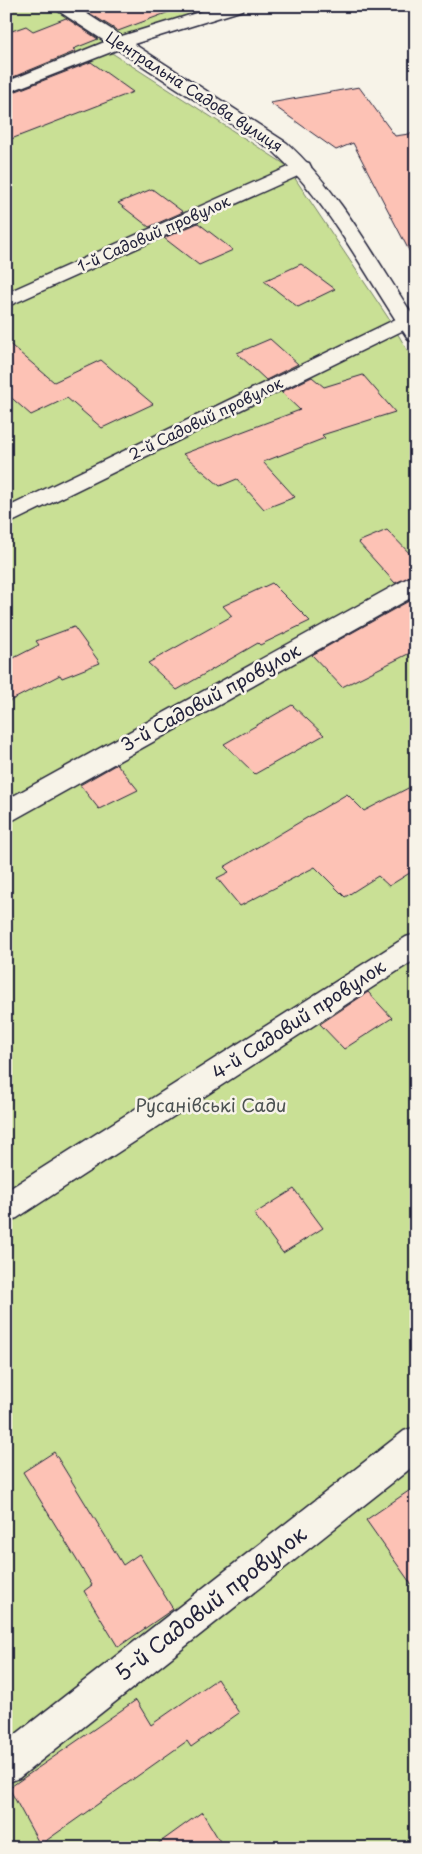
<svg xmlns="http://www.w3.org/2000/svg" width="422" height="1854" font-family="'Playpen Sans',sans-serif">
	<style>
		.green { fill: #c9e095; stroke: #768168 }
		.building { fill: #fdc2b5; stroke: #22223b }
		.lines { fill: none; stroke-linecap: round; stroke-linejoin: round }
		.minor-casing { stroke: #22223b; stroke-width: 3 }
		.secondary-casing { stroke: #22223b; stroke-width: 3 }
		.minor { fill: #f7f3e8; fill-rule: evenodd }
		.secondary { fill: #f7f3e8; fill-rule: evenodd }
		.labels { text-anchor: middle; stroke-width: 5; stroke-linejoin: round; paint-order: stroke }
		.far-street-label { font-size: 15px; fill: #22223b; stroke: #f7f3e8 }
		.street-label { font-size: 18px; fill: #22223b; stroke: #f7f3e8 }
		.park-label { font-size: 18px; fill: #4c5252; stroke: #f7f3e8 }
		.near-street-label { font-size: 21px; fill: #22223b; stroke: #f7f3e8 }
	</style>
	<rect width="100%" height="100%" fill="#f7f3e8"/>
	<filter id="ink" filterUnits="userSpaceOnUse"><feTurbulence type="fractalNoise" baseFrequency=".02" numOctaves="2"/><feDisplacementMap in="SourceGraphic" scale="10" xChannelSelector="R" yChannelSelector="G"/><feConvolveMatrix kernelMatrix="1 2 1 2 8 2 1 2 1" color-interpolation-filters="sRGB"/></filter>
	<g filter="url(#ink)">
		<path class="green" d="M6,6H213L101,46L286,165L389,319L416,365V1848H6Z"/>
		<path class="building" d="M99,6H176L177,9L118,31L86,11Z
			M66,18L98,39L73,49L76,51L6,80V33L26,26L33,31Z
			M91,62L133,92L6,141V95Z
			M359,87L395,136L416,133V264L353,143L336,150L270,103Z
			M152,189L183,212L149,227L118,203Z
			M198,223L233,250L199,265L164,238Z
			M301,264L335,289L298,307L264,281Z
			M270,339L298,364L266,380L237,353Z
			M6,341L54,382L101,360L153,404L102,428L67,398L31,415L6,393Z
			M363,375L395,412L322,435L325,438L263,462L295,497L264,509L237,479L220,486L183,454L300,410L281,392L312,377L324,387Z
			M387,530L416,560V574L395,583L358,542Z
			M272,583L310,621L260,645L258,643L177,690L148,663L232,616L223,606Z
			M416,597V650L342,687L312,655Z
			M74,627L100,663L62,678L60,675L6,703V662L39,645L36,641Z
			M292,705L324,735L255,774L224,744Z
			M117,764L138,790L99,809L80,785Z
			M416,784V869L389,886L378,876L345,897L315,867L240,906L217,878L229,872L224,867L347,794L364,811Z
			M368,992L392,1018L344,1049L320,1024Z
			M294,1189L323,1228L283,1253L254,1214Z
			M54,1452L123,1565L139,1554L173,1609L118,1647L84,1591L92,1585L23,1472Z
			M416,1486V1591L366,1520Z
			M217,1679L239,1713L191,1747L187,1741L40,1845L9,1788L136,1700L151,1725Z
			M202,1812L224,1848H152Z"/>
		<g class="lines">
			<defs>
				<path id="minor" d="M219,6H245L243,10L124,47L6,93V82L112,39Z
					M302,161L309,163L311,167L309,171L6,307V293Z
					M407,315L414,317V325L6,525V508L400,317Z
					M416,576V595L15,819L6,822V800L408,578Z
					M416,934V959L17,1218L6,1222V1191L406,937Z
					M416,1427V1464L19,1778L6,1783V1742L404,1431Z"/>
				<path id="secondary" d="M55,6H75L287,143C340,191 376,260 416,320V342L409,340C366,277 330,203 273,151L57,10Z"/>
			</defs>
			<use href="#minor" class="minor-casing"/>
			<use href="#secondary" class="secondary-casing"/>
			<use href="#minor" class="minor"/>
			<use href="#secondary" class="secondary"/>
		</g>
	</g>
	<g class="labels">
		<g class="far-street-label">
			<text transform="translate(194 92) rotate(33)" y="5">Центральна Садова вулиця</text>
			<text transform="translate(154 234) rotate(-24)" y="5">1-й Садовий провулок</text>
			<text transform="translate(206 419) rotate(-26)" y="5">2-й Садовий провулок</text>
		</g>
		<g class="street-label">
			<text transform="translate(211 698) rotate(-29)" y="6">3-й Садовий провулок</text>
			<text transform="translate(299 1020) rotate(-33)" y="6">4-й Садовий провулок</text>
		</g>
		<g class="park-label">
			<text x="211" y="1112">Русанівські Сади</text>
		</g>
		<g class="near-street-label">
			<text transform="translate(211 1604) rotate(-38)" y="7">5-й Садовий провулок</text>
		</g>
	</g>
	<rect width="422" height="1854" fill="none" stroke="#f7f3e8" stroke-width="25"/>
	<rect x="12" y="12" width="397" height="1829" fill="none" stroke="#22223b" stroke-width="2" filter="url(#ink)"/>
</svg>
